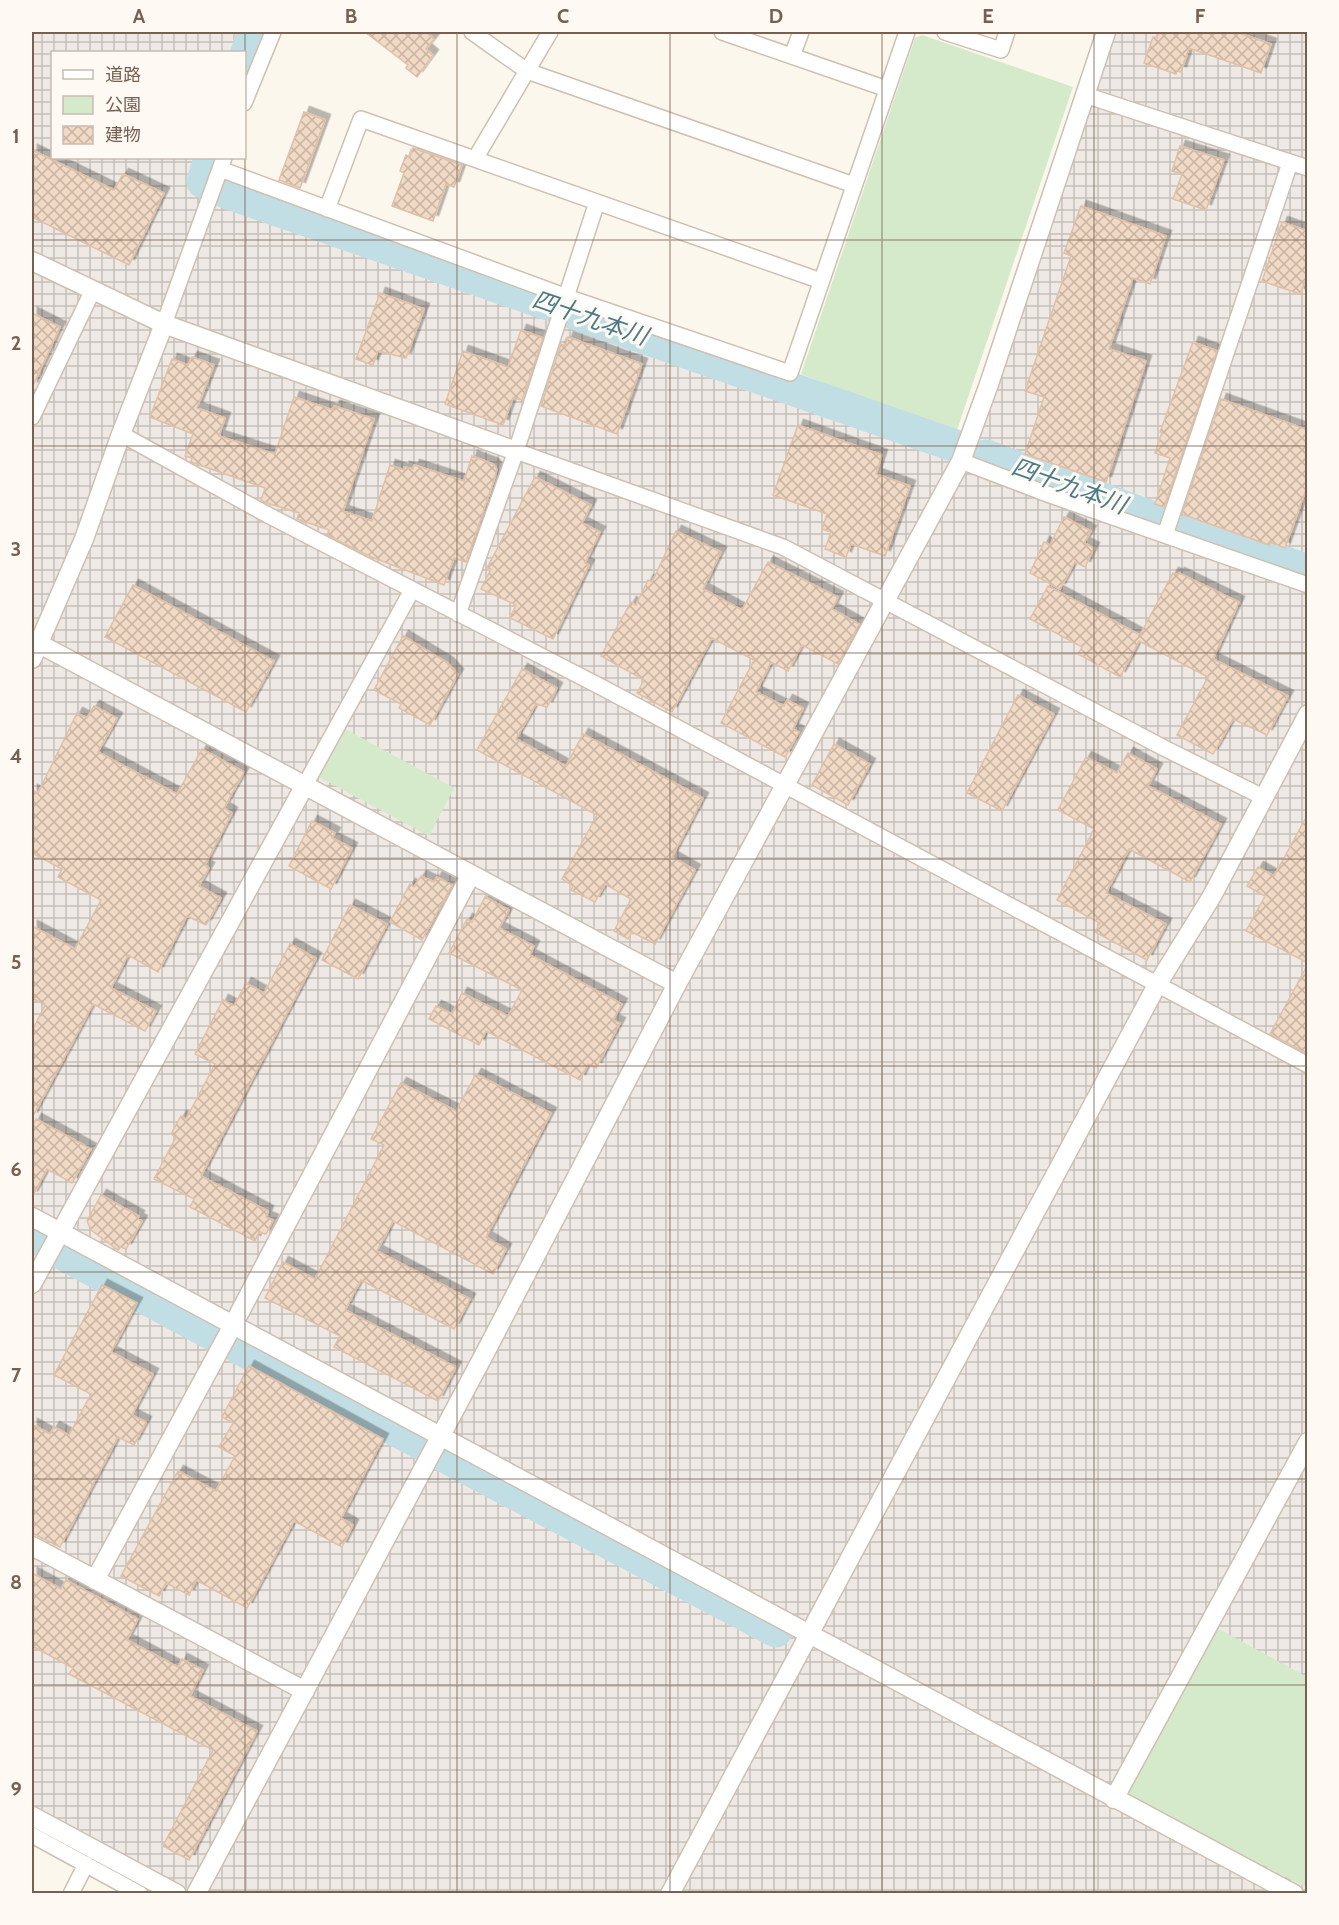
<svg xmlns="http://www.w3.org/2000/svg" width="1339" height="1925" font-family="Cabin,'Noto Sans JP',sans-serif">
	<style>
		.industrial { fill: url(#industrial-grid) }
		.green { fill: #d5eacb }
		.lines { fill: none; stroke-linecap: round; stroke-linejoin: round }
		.river { stroke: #c1dee5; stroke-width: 33 }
		.building { fill: url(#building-cross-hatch); stroke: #e2c0a6; stroke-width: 1.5; filter: url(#shadow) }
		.minor-casing { stroke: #cec0b1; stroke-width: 18 }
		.tertiary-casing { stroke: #cec0b1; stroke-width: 21 }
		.minor { stroke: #fff; stroke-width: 15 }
		.tertiary { stroke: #fff; stroke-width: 18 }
		.grid { fill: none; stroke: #77604f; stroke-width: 1.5; stroke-opacity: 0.55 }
		.labels { text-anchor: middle; stroke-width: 6; stroke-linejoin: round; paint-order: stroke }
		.water-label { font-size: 24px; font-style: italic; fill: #4a7a88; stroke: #fefaf3 }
		.neatline { fill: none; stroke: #77604f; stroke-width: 2 }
		.grid-label { font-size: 20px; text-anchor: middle; font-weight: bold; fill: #77604f }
	</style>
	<defs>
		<pattern id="industrial-grid" width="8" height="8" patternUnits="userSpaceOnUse" patternTransform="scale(1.5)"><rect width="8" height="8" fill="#eee9e4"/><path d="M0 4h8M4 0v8" fill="none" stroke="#c6c0bb"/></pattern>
		<pattern id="building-cross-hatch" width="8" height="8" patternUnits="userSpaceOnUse" patternTransform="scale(1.5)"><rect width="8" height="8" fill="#f0d9c5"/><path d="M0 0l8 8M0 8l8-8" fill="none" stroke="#c7b3a2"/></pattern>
		<filter id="shadow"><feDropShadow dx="5.5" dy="-5.5" stdDeviation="0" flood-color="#0004"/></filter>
	</defs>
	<rect width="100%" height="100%" fill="#fcf7ec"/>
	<path class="industrial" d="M32,32H259L245,76L244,52H52V158H217L215,163L974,447L1115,32H1307V1893H193L32,1806Z"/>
	<path class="green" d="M922,35L1073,87L956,433L801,374L915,38Z
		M345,729L454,788L429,836L319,777Z
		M1217,1628L1307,1677V1888L1125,1793Z"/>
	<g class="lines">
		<path class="river" d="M244,61L254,32
			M203,182L210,158
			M226,192L953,445
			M986,456L1151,517
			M1191,530L1308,571
			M32,1237L36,1239
			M65,1255L218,1337
			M239,1348L426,1446
			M446,1457L776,1631"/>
	</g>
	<path class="building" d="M365,32H425L434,39L426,49L433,55L417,77L406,68L408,65Z
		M1159,32H1236L1271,44L1261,73L1189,48L1181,72L1177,71L1176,74L1144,63L1153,37L1157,38Z
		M304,112L325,120L300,188L279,180Z
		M1180,146L1224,160L1206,210L1173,199L1182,174L1172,171Z
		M413,148L462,165L454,187L446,184L433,221L392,206L404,173L400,171L406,155L410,157Z
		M32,150L114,190L123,174L164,193L129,265L32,217Z
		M1081,206L1166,236L1150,284L1133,278L1109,349L1146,361L1106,482L1025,454L1044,397L1025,391L1071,256L1064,253Z
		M1282,222L1308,231V274L1300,294L1262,281Z
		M380,293L424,309L406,358L378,351L373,365L356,359Z
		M32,313L60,327L32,388Z
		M521,330L543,338L522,400L513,398L503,425L445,404L463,351L508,367Z
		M568,337L642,364L617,434L541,406L561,344L565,346Z
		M1193,342L1217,351L1164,507L1155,504L1170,458L1155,453L1162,432H1160Z
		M192,357L214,365L197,408L225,418L219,436L275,454L294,397L333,410L334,406L374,419L343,511L372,521L390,465L404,470V467L413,469L414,465L464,481L472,456L493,464L497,469L494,480L466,562L454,558L444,585L369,556L327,535L329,530L297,519L299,513L264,502L261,500L265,488L191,462L192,458L185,456L193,434L150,417L172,359L188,365Z
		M1221,399L1308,430V484L1285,548L1270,542L1269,545L1182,514Z
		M798,425L882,455L876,474L910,486L885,556L851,544L846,557L825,549L831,532L822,529L827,514L773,495Z
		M535,477L591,505L582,523L600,532L585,563L589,565L553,639L510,618L516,605L481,589L491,569L487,568Z
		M1064,517L1091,531L1084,543L1094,548L1085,567L1075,562L1060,589L1030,573L1044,542L1050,545Z
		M676,531L721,552L703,589L742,610L768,562L838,597L832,609L859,624L838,664L802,645L788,671L771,662L756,692L784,706L787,700L803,708L793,729L799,732L785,757L721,723L754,660L712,638L672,712L637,693L644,680L601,656L631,602L636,605L648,580L652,582Z
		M1173,573L1178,575L1179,573L1239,602L1213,659L1288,696L1267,735L1233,719L1213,754L1177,735L1208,677L1139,641L1120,677L1078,654L1082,647L1030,619L1048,586L1140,635Z
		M133,585L274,661L246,712L105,637Z
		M403,636L448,663L458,674L430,725L399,708L401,704L374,690Z
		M522,669L557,688L547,707L536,704L516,739L566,766L583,734L703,798L672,857L695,870L655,944L632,932L628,939L614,931L631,899L605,884L595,902L571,890L573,886L562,879L597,815L477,750Z
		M1018,695L1054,714L1002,811L967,793Z
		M94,706L117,718L98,752L177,794L202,749L244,772L224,808L232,813L205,865L209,868L199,886L221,898L206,925L187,916L158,972L128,955L111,988L156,1011L145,1031L93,1004L32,1118V1031L45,1005L32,998V926L75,949L101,900L58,877L62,869L32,853V790L38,793L77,713L87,718Z
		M834,744L870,764L848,805L812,785Z
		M1128,753L1157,769L1148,786L1221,824L1190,882L1129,849L1106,893L1166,924L1147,960L1095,932L1100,923L1057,900L1094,829L1058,810L1086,757L1117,773Z
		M1308,814V963L1246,931L1265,896L1247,886L1258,867L1274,876Z
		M312,821L335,833L332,838L352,848L331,889L289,866Z
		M421,876L434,882L437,877L452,885L422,940L390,922L410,884L414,887Z
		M485,897L509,910L499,928L534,946L530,955L622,1004L613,1020L620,1023L596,1068L588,1064L580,1080L486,1031L479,1045L429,1019L436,1006L452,1014L462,993L508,1016L522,990L449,953L467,919L472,922Z
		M350,905L387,924L358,979L322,960Z
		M290,944L316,958L201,1176L268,1211L266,1217L273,1220L266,1234L259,1232L255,1241L190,1207L194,1199L154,1179L176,1137L171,1134L181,1116L186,1119L215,1064L195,1054L223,1000L234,1006L246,983L264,993Z
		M1308,964V1054L1270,1034Z
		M476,1074L551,1113L486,1237L506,1249L493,1274L393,1221L377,1251L470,1299L454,1329L361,1280L345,1310L456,1367L438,1401L334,1347L340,1336L265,1298L283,1262L315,1279L384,1145L371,1139L401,1083L456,1111Z
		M36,1119L91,1149L72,1183L47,1169L32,1197V1127Z
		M101,1195L139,1216L138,1219L142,1221L126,1249L121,1247L118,1250L91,1230L87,1221Z
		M102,1285L137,1303L111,1352L153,1374L132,1415L146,1422L134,1445L118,1437L60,1547L32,1533V1424L50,1434L54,1427L69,1435L91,1394L54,1375Z
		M249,1366L383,1439L341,1518L353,1525L342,1547L294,1521L247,1608L196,1580L189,1595L166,1583L159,1596L121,1576L178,1471L216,1491L235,1456L219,1447L233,1423L222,1417Z
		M32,1573L61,1589L66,1580L138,1619L127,1640L178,1667L182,1659L203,1670L190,1696L257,1731L189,1860L163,1846L213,1750L69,1674L73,1668L32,1646Z"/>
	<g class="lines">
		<defs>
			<path id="minor" d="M472,32L527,71L854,185
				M722,32L887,89
				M945,32L1001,50L1007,32
				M792,56L801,32
				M1085,95L1308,168
				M244,103L273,32
				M475,159L550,32
				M220,169L567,297L790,373L907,32
				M597,202L516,451L783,547L1164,748L1263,797
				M327,209L361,119L821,281
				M164,324L224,158
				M32,417L93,290
				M121,434L266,514L605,689L1308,1065
				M961,461L1050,495L1308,585
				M1165,535L1290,163
				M458,614L516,451
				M305,785L412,590
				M32,1835L140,1894
				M71,1894L86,1864"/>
			<path id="tertiary" d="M32,261L164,324L516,451
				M32,640L677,984
				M32,659L84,539L121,434L164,324
				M32,1217L1294,1894
				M32,1284L305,785
				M32,1546L305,1691
				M95,1580L233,1325L471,874
				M1114,1799L1308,1442
				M32,1816L177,1894
				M196,1894L485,1353L677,984L961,461L989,384L1106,32
				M670,1894L1157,985L1212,896L1308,714"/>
		</defs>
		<use href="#minor" class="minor-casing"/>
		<use href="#tertiary" class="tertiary-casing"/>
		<use href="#minor" class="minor"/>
		<use href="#tertiary" class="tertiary"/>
	</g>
	<path class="grid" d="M245,32V1894M457,32V1894M670,32V1894M882,32V1894M1094,32V1894M32,240H1308M32,446H1308M32,653H1308M32,859H1308M32,1066H1308M32,1272H1308M32,1479H1308M32,1685H1308"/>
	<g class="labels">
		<g class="water-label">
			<text transform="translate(590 318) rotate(19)" y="8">四十九本川</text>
			<text transform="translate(1069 486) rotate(20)" y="8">四十九本川</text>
		</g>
	</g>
	<rect width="1339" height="1925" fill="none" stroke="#fefaf3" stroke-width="66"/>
	<rect x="51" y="51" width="195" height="108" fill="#fefaf3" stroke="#c8bcb1" stroke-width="1.5"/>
	<rect x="63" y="70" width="30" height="9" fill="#ffffff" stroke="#c8bcb1" stroke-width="1.5"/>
	<text x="105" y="81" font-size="18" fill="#77604f">道路</text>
	<rect x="63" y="96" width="30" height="18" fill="#d5eacb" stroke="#c8bcb1" stroke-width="1.5"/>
	<text x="105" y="111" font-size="18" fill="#77604f">公園</text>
	<rect x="63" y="126" width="30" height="18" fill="url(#building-cross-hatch)" stroke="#c8bcb1" stroke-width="1.5"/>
	<text x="105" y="141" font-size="18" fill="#77604f">建物</text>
	<rect x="33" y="33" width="1273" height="1859" class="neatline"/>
	<g class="grid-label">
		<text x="139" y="23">A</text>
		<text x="351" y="23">B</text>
		<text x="563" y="23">C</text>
		<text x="776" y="23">D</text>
		<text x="988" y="23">E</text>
		<text x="1200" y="23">F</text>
		<text x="16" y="143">1</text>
		<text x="16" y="350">2</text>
		<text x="16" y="556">3</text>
		<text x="16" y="763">4</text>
		<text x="16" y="969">5</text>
		<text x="16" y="1176">6</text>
		<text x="16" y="1382">7</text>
		<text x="16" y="1589">8</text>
		<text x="16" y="1796">9</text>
	</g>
</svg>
